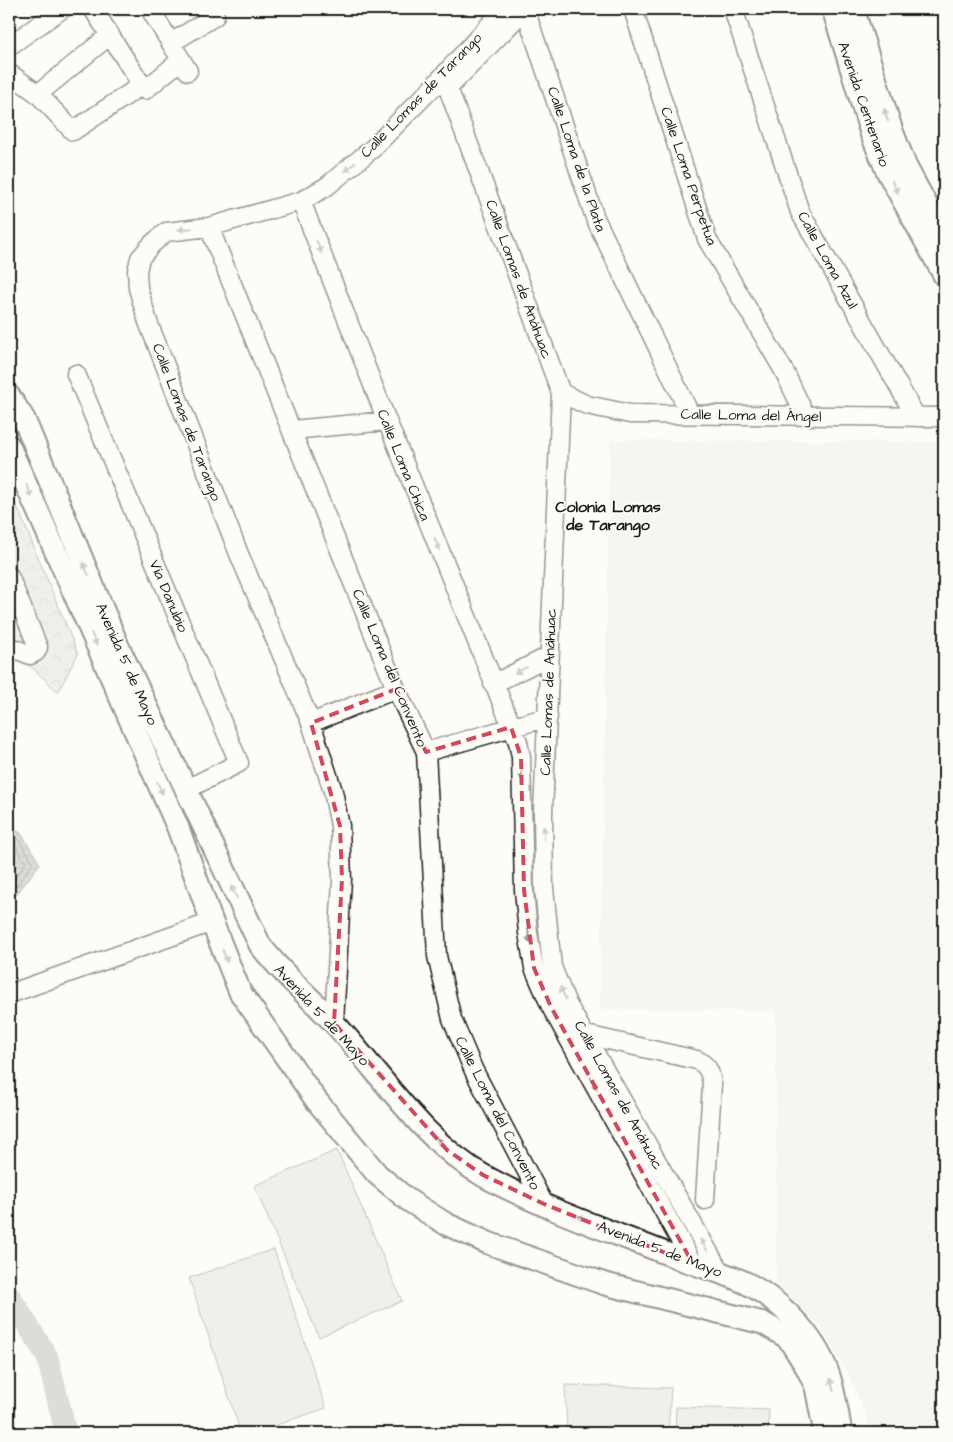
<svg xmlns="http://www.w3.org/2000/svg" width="953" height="1442" font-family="'Architects Daughter',sans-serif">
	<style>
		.built { fill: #eeede9 }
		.forest { fill: url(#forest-crowns); stroke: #7e7e7c }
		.pitch { fill: #e0dfdb; stroke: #7e7e7c }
		.water { fill: url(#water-rules); stroke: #797876 }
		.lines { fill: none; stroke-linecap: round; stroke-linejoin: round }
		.shore { stroke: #5a5a58; stroke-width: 1 }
		.river { stroke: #b7b6b2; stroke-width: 22 }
		.minor-casing { stroke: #1c1c1c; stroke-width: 21 }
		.major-casing { stroke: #1c1c1c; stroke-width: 25 }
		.minor { stroke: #fdfcf7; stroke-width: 18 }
		.major { stroke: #fdfcf7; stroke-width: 21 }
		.oneway { fill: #989794 }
		.marked { fill: none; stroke: #d1495b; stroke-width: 4; stroke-dasharray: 10 6; stroke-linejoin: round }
		.labels { text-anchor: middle; stroke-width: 4; stroke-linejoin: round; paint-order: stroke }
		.street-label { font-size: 15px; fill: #1c1c1c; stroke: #fdfcf7 }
		.neighbourhood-label { font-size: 16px; font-weight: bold; fill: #1c1c1c; stroke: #fdfcf7 }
	</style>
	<defs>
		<pattern id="forest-crowns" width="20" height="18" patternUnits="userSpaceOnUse" patternTransform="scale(1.25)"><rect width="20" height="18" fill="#e0dfdb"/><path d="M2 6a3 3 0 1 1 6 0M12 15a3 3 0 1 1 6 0" fill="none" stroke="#c0bfbb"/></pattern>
		<pattern id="water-rules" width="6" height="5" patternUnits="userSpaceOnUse" patternTransform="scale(1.25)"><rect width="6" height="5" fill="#b7b6b2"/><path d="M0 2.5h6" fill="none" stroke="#9d9c98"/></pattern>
	</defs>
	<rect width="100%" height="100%" fill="#fdfcf7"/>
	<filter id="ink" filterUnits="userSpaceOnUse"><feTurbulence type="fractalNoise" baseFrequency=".02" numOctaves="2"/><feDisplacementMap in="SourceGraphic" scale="10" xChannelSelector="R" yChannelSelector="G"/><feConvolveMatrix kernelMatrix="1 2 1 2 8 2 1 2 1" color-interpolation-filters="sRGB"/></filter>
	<g filter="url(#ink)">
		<path class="built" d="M610,440L944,442V1433H868V1420L848,1374L820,1325L776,1285V1011L600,1009Z"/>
		<path class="forest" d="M9,487L78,654L58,692L35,670L9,651Z"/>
		<path class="pitch" d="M337,1150L402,1301L319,1337L254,1186Z
			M274,1249L326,1408L253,1433H241L189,1278Z
			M565,1385L671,1388L668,1433H567Z
			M676,1407L769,1410L768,1433H675Z"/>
		<path class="water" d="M9,827L21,833L40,864L9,904Z"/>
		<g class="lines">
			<path class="shore" d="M9,832L17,837L33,863L9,896
				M9,839L13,842L26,863L9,886"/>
			<path class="river" d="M9,1295L47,1356L66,1433"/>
			<defs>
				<path id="minor" d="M93,9L145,90L181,60
					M150,9L188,71
					M525,9L595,218L690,414
					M633,9L707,239L784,371L805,415
					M733,9L800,212L916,417
					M171,43L215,16
					M9,46L62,9
					M9,73L38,94L73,131L142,85
					M446,87L448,88L525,9
					M448,88L561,393L543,813L544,888L552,967L567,1004L720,1272
					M38,94L110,35
					M301,201L387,421L518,742L521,757L524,890L528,933L534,968L551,1007L693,1264
					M209,227L396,689L426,752L437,956L452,1019L474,1071L544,1204
					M76,374L239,763L185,790
					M561,393L587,405L630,414L944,417
					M292,430L387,421
					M9,576L38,647L36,652L30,655L9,646
					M493,684L549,656
					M311,723L396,689
					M426,752L548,717
					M9,994L212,922
					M334,1023L342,879L340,826L333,791L311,723L239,554L148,322L138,288L137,271L140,258L152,244L166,232L209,227L301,201L326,187L372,149L435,85L504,9
					M586,1035L697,1060C708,1066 710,1071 712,1084L705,1200"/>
				<path id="major" d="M833,9L871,133L887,171L944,275
					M853,9L892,131L906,167L944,238
					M9,396L24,419L118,646L260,945C282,974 309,996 334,1023C381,1073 422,1141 484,1176C544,1209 613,1232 678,1258C701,1267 726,1273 748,1284C783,1302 819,1341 830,1379C835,1396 838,1415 841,1433
					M9,446L178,828L212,922L240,992L316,1100L377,1174L408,1200L446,1224L488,1243L605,1284L763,1323L788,1338L807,1368L816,1387L825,1433"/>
			</defs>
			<use href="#minor" class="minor-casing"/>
			<use href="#major" class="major-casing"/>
			<use href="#minor" class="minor"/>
			<use href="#major" class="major"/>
		</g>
		<defs><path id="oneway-solid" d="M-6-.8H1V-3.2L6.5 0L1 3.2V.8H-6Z" transform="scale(1.25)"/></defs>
		<g class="oneway">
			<use href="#oneway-solid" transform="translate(886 115) rotate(-108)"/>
			<use href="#oneway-solid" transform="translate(350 167) rotate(140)"/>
			<use href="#oneway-solid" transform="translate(895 187) rotate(63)"/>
			<use href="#oneway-solid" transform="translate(185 229) rotate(174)"/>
			<use href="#oneway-solid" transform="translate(319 247) rotate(69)"/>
			<use href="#oneway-solid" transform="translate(29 491) rotate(66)"/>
			<use href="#oneway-solid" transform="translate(437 544) rotate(68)"/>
			<use href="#oneway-solid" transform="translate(86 569) rotate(-113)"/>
			<use href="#oneway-solid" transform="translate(94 639) rotate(66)"/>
			<use href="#oneway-solid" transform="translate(521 670) rotate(153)"/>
			<use href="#oneway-solid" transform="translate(522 774) rotate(89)"/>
			<use href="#oneway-solid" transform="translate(160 788) rotate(66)"/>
			<use href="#oneway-solid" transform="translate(544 833) rotate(-91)"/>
			<use href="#oneway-solid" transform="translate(234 892) rotate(-116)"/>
			<use href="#oneway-solid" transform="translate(529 936) rotate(82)"/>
			<use href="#oneway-solid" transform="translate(225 956) rotate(68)"/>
			<use href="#oneway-solid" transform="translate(563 993) rotate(-113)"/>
			<use href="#oneway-solid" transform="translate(594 1083) rotate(61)"/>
			<use href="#oneway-solid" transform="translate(441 1143) rotate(-134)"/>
			<use href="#oneway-solid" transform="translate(583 1219) rotate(-158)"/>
			<use href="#oneway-solid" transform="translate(704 1245) rotate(-121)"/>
			<use href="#oneway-solid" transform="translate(832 1385) rotate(-103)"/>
		</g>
	</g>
	<path d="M0 0H953V1442H0ZM396,689L426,752L511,727L521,757L524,890L534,968L551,1007L693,1264L544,1204L483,1175L447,1150L334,1023L342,879L340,826L311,723Z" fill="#fdfcf7" fill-opacity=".55" fill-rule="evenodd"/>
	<path class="marked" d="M396,689L426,752L511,727L521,757L524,890L534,968L551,1007L693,1264L544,1204L483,1175L447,1150L334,1023L342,879L340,826L311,723Z"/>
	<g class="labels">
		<g class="street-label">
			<text transform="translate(421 95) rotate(-46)" y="5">Calle Lomas de Tarango</text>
			<text transform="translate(864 104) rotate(71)" y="5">Avenida Centenario</text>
			<text transform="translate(577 159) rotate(71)" y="5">Calle Loma de la Plata</text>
			<text transform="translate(689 176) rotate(71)" y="5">Calle Loma Perpetua</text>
			<text transform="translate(828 260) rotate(61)" y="5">Calle Loma Azul</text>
			<text transform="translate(519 279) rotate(70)" y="5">Calle Lomas de Anáhuac</text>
			<text transform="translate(751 415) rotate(1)" y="5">Calle Loma del Ángel</text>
			<text transform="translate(187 422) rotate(69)" y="5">Calle Lomas de Tarango</text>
			<text transform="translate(404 465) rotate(68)" y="5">Calle Loma Chica</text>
			<text transform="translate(169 596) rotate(67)" y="5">Vía Danubio</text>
			<text transform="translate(127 664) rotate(66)" y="5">Avenida 5 de Mayo</text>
			<text transform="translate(390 668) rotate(67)" y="5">Calle Loma del Convento</text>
			<text transform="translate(548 692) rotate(-88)" y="5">Calle Lomas de Anáhuac</text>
			<text transform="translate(322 1015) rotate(47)" y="5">Avenida 5 de Mayo</text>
			<text transform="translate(619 1095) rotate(61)" y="5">Calle Lomas de Anáhuac</text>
			<text transform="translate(498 1113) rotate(63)" y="5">Calle Loma del Convento</text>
			<text transform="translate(660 1249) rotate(21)" y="5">Avenida 5 de Mayo</text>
		</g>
		<g class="neighbourhood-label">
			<text x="608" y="512">Colonia Lomas<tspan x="608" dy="18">de Tarango</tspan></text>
		</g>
	</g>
	<rect width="953" height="1442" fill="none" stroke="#fdfcf7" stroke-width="30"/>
	<rect x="15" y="15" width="923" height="1412" fill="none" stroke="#1c1c1c" stroke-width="2" filter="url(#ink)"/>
</svg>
